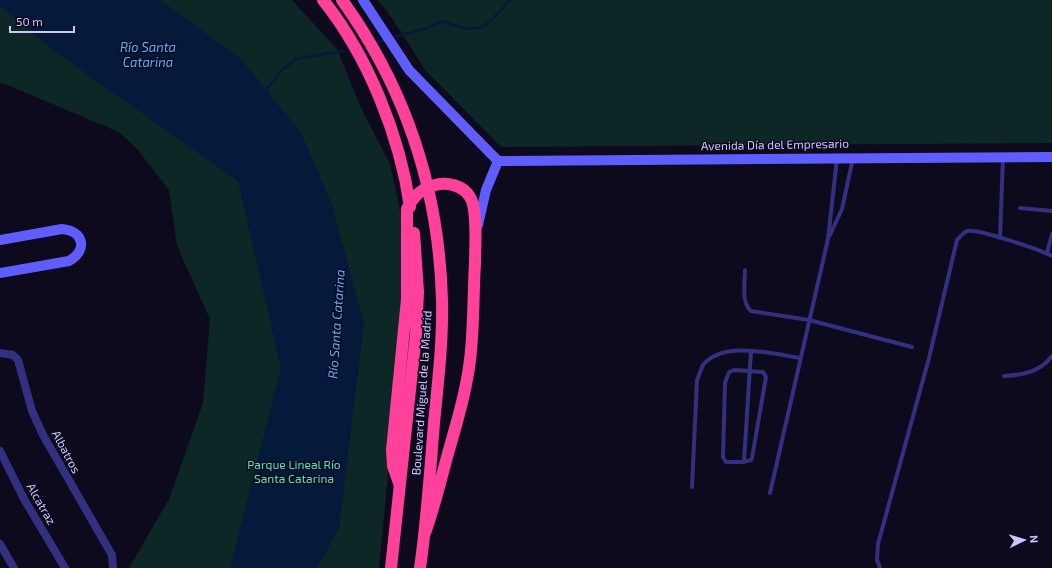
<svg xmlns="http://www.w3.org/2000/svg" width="1052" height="568" font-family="'Exo 2',sans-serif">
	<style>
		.green { fill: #0c2726 }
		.water { fill: #05193b }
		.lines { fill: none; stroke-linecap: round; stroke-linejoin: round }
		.stream { stroke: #05193b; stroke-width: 2.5 }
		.lane { stroke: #333080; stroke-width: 4 }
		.street { stroke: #333080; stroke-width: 8 }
		.secondary { stroke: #605dff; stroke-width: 10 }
		.highway { stroke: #ff419c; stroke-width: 12 }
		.labels { text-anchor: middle; stroke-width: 3; stroke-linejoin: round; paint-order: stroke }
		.street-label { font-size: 12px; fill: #ccc6ff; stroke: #0d0a1d }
		.park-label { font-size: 12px; fill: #49e8c0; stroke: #0d0a1d }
		.water-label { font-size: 13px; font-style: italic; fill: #54b0ff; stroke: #0d0a1d }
	</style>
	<rect width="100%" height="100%" fill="#0d0a1d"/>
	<path class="green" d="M0,0H292L337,49L361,108L390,164L404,228L407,277L379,568H129L169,499L203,403L210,319L177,246L169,190L137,149L119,132L0,82Z
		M377,0H1052V143L501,147L426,71L387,11Z"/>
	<path class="water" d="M0,0H160L241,59L301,133L332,205L364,324L339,528L317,568H230L281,368L238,181L54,51L0,6Z"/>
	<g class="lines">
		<path class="stream" d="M391,38L427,28L443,21C481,37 484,28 510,0
			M373,43L386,40
			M265,92L281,71L296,59L343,51"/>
		<path class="lane" d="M1020,208L1052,211
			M830,235L842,209L853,158
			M1000,238L1003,157
			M1047,253L1052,234
			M745,270C745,282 741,303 751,311L809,320L912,347
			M734,370L763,372L766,377L752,458L751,460L742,462H726L723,457L725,383L729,372Z
			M1004,376C1023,375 1040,372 1052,356
			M744,462L751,351
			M692,487L697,380C699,376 701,369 703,365C723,340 774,354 800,358
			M770,493L828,239L837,159
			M880,568L877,560L878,544L929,358L957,240C960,237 963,233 967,231C977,228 1040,250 1052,256"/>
		<path class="street" d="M0,353L13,355L18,360L32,411L43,435L112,555L113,568
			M0,451L24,499L65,568
			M0,544L14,568"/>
		<path class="secondary" d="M363,0L409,70L498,161
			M498,161L1052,157
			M478,225L486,190L498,161
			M0,240L62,229C84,231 88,250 69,261L0,273"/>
		<path class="highway" d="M323,0C368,56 400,136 410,207
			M342,0C406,89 439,190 442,300C443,341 438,382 434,423C430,472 427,520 420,568
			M399,483L393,466L392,450L407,299V209C413,197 421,188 435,185C447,182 463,185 470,197C478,209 475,248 475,263C473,295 474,328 470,360C466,393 456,425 447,457C440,483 434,508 425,533
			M391,568L416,334L418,292L414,233"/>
	</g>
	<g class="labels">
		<g class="street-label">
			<text transform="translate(775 145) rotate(-1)" y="4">Avenida Día del Empresario</text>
			<text transform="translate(422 393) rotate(-86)" y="4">Boulevard Miguel de la Madrid</text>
			<text transform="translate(66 452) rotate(62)" y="4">Albatros</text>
			<text transform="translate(41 504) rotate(60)" y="4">Alcatraz</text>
		</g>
		<g class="park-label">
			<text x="294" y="469">Parque Lineal Río<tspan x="294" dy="14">Santa Catarina</tspan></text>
		</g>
		<g class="water-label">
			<text x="148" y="52">Río Santa<tspan x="148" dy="15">Catarina</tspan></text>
			<text transform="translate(336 324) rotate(-86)" y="5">Río Santa Catarina</text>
		</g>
	</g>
	<g transform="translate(1024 540) rotate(85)" stroke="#0d0a1d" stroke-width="3" paint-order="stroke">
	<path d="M0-3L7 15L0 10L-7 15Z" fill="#ccc6ff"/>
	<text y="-6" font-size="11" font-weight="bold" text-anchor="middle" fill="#ccc6ff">N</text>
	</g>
	<path d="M10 26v6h64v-6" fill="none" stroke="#ccc6ff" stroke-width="2"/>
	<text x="16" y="26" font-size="12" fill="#ccc6ff" stroke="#0d0a1d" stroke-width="3" paint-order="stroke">50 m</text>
</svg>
